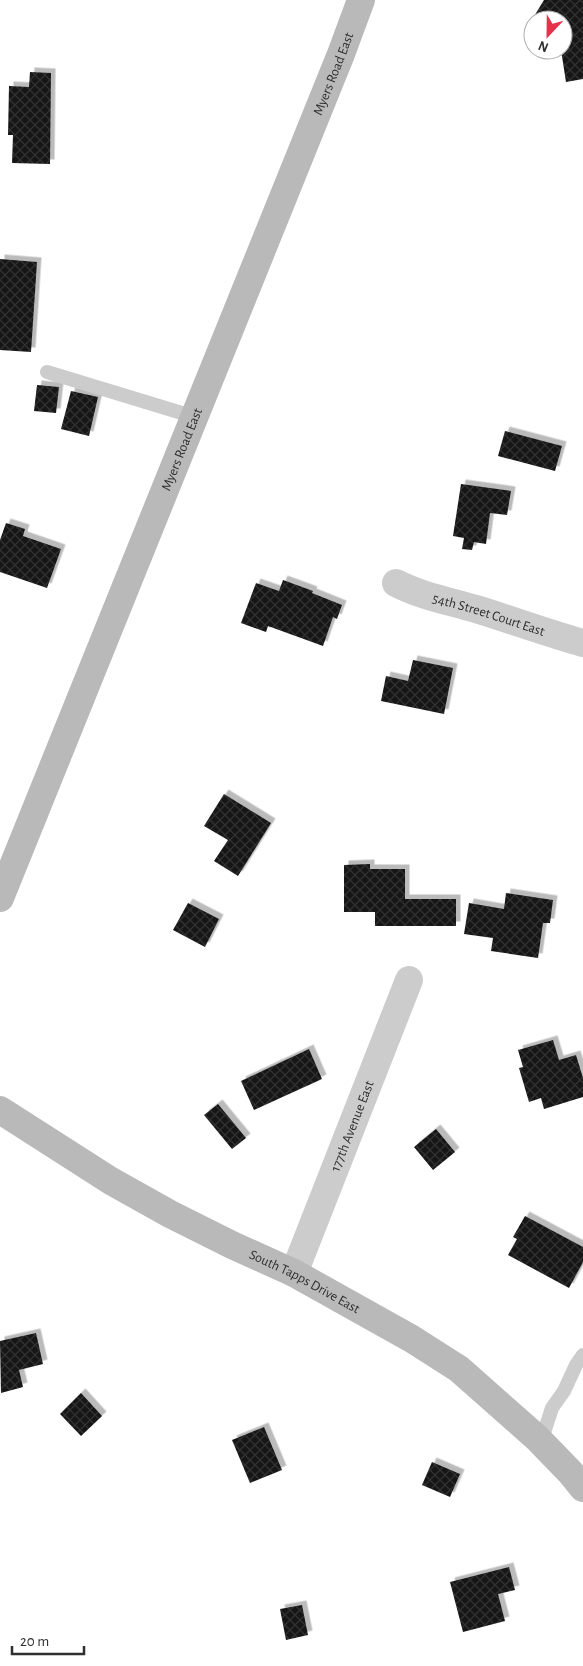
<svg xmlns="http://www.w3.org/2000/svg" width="583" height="1666" font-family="'Alegreya Sans',sans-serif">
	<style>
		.building { fill: url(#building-cross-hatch); filter: url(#shadow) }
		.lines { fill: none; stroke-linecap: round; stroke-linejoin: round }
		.lane { stroke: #ccc; stroke-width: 14 }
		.street { stroke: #ccc; stroke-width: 28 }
		.secondary { stroke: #b9b9b9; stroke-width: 28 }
		.labels { text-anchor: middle; stroke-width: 5; stroke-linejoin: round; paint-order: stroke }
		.street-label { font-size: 14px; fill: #2f2f2f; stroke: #fff }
	</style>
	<defs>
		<pattern id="building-cross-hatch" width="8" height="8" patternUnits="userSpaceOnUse" patternTransform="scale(1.25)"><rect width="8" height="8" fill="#161616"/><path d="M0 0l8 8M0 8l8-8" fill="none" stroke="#303030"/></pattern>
		<filter id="shadow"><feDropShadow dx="4.5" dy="-4.5" stdDeviation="0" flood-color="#0004"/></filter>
	</defs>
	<rect width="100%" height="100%" fill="#fff"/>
	<path class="building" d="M544,0H583V79L566,82L561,50H563V20H536L533,18Z
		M30,72L51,73L50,164L12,163L13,135H8L9,86L29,87Z
		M0,259L37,262L31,352L0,350Z
		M37,385L59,387L56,413L34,411Z
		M71,391L98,397L89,436L61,429Z
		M505,431L562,446L555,471L498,456Z
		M461,484L511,491L507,515L490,513L486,544L474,542L472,550L462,549L464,538L453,536Z
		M6,523L25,529L23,536L61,549L47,588L0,572V540Z
		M283,580L313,591L312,593L342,605L337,619L333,617L323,646L268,626L266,632L241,623L256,583L279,591Z
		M413,660L453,668L444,714L381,701L386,676L408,681Z
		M224,794L271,823L238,876L214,861L228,840L204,826Z
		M370,864V869H405V899H456V926H375V912H344V865Z
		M506,893L553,900L550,923H543L538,958L491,951L493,938L464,934L469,903L504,909Z
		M188,903L219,919L205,947L173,930Z
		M553,1040L559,1060L576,1055L583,1078V1097L544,1109L541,1098L529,1102L519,1068L523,1067L518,1050Z
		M309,1049L322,1079L254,1110L241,1081Z
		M218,1104L246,1138L232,1149L204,1115Z
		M436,1129L455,1152L433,1170L414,1147Z
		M525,1216L583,1247V1262L569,1288L508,1255L517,1239L513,1237Z
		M36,1333L43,1364L19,1370L23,1387L1,1393L0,1341Z
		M81,1393L102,1416L81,1436L60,1414Z
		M264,1427L282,1470L250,1483L232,1440Z
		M432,1462L460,1474L450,1497L422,1485Z
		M509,1567L515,1590L498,1594L505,1621L463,1632L450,1582Z
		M302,1605L308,1635L286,1640L280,1609Z"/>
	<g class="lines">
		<path class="lane" d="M47,372L195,417
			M541,1442L552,1408L564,1391L576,1365L583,1355"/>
		<g class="street">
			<path id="s1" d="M396,583C421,596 449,601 476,609C512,620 547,633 583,643"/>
			<path id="s2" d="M294,1273L409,980"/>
		</g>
		<g class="secondary">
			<path id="s3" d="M0,898L341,54L361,0"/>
			<path id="s4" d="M0,1110L111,1181L170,1214L232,1245L294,1273L412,1339L459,1369L537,1438L570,1472L583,1488"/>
		</g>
	</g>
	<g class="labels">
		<g class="street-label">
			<text dy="5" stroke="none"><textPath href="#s3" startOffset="889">Myers Road East</textPath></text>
			<text dy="5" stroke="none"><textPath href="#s3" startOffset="484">Myers Road East</textPath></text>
			<text dy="5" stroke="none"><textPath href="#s1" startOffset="98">54th Street Court East</textPath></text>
			<text dy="5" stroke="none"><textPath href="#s2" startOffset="158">177th Avenue East</textPath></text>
			<text dy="5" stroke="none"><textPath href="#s4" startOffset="350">South Tapps Drive East</textPath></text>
		</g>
	</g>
	<g transform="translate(548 35) rotate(202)"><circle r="24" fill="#ffffff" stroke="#acacac"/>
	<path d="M0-4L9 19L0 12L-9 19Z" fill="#e4334a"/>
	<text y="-8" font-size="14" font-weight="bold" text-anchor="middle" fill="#2f2f2f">N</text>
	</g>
	<path d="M12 1646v8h72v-8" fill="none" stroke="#2f2f2f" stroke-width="2.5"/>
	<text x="20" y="1646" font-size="15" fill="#2f2f2f" stroke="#ffffff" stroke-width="4" paint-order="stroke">20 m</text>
</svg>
